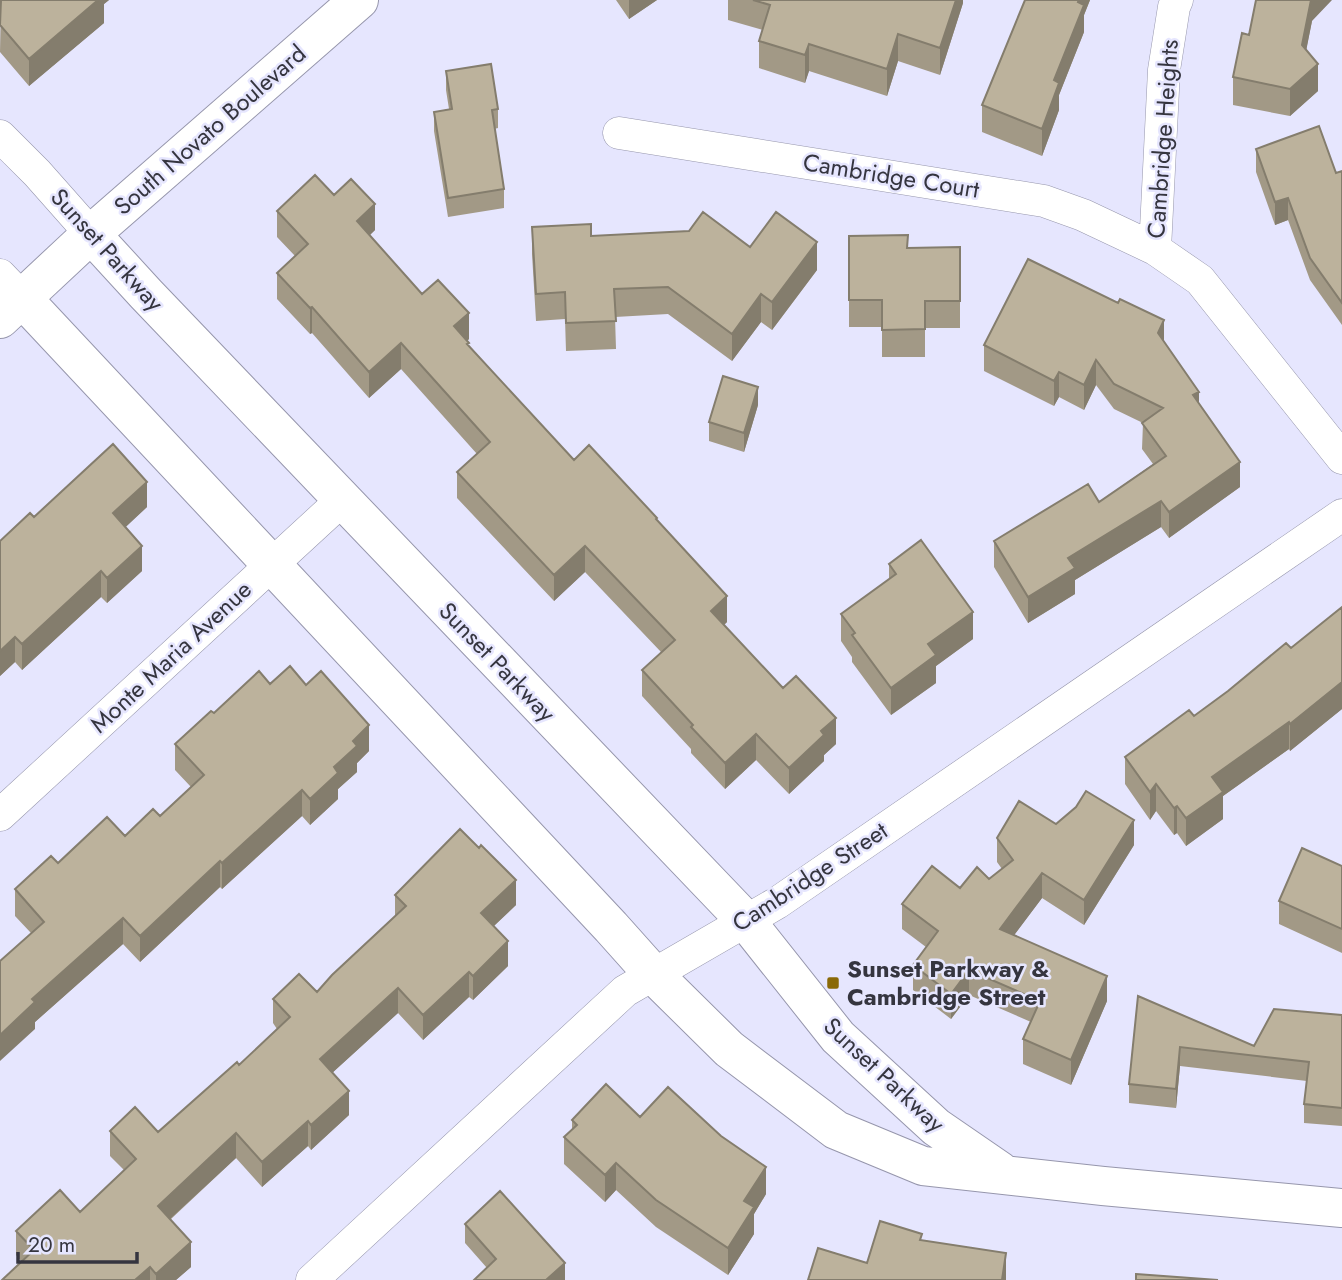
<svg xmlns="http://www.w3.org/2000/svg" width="1342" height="1280" font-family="Jost,sans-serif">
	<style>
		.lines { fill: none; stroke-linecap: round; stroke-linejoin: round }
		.minor-casing { stroke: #9696ac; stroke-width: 33 }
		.secondary-casing { stroke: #9696ac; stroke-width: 40 }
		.minor { stroke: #fff; stroke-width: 32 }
		.secondary { stroke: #fff; stroke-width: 38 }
		.wall { fill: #a29986 }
		.shaded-wall { fill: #847d6d }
		.building { fill: #bcb29c; stroke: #847d6d; stroke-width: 2 }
		.poi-dot { fill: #8a6907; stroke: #e6e6fe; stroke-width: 2.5 }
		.labels { text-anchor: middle; stroke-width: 5; stroke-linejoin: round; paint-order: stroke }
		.street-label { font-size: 24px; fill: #35353f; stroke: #e6e6fe }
		.poi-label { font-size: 24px; font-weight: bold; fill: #35353f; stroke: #e6e6fe; text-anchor: start }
	</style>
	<rect width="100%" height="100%" fill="#e6e6fe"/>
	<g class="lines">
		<defs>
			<path id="minor" d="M619,133L1044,201L1083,215L1155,249L1200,280L1342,458
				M0,136L37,173L91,234
				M1155,249L1164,70L1174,7L1177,0
				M0,275L22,298
				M0,815L342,500
				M312,1280L625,991L777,903L1342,515"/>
			<path id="secondary" d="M91,234L146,294L746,921L838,1037L936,1127L1000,1171
				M22,298L611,927L653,974L729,1049L836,1130L923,1166L1103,1186L1342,1208
				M0,319L91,234L359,0"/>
		</defs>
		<use href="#minor" class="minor-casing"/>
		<use href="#secondary" class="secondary-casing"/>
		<use href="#minor" class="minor"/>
		<use href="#secondary" class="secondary"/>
	</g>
	<path class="wall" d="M1,0H109L104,4V23L29,86L0,52Z
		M616,0H657L629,19Z
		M728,0H963V3L940,75L898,61L887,96L809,71L805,83L759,68V41L763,30L728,20Z
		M1025,0H1090L1084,15V32L1059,95V110L1042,156L982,132V105Z
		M1312,21L1306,50L1318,91L1290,116L1233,105V77L1249,35Z
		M446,71L498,109V128L494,129L504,189V208L448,217L434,131V112L449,109L446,90Z
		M1256,149L1336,173L1342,171V325L1310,280L1288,220L1275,225L1256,172Z
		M334,195L375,230L369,236L422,294L469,339L467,341L469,346L574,460L657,521L727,622L724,625L836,744L824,755V761L789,794L756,760L725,789L691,753V749L642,696V670L661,652L585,572L554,601L457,498V472L477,454L401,369L369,398L312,333L310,334L277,299V273L295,256L277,237V211Z
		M532,227L591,236L750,247L817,270L772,330L761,322L732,361L668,314L615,317L616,349L566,351L565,319L536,321L532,254Z
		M849,236L908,248L960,247V328H925V357H882V327H849Z
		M1164,342L1199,403L1240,487L1169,538L1161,527L1075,580V594L1028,623L994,567V541L1099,502L1153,464L1142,449L1143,423L1114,409L1096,385L1084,410L1059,397L1054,406L984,371V345Z
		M758,405L744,452L709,441V422Z
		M147,507L125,527L142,571L107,603L101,597L22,670L15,662L0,676L34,517Z
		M889,564L973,639L936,666V683L891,715L852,662V657L841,641V614L889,579Z
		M1342,607V709L1290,751L1289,749L1223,796V819L1186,846L1177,833L1174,835L1156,811L1150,820L1125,784V757L1194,716L1291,648Z
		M270,684L306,685L369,751L357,763V772L338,789V799L310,825L302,816L222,889L220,887L140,962L123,944L35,1022V1029L31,933L15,916V889L58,863L125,836L160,816L191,787L175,770V744L214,713Z
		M1056,824L1134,845L1084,925L1042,898L1014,935L1107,1001L1071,1085L1023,1064V1039L1031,1022L969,995L951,1019L913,990V965L926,947L902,929V904L989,879L1002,869L997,862V838Z
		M1342,866V953L1279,924V901Z
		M395,895L516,905L494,926L508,966L473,1000L469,997L423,1040L398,1013L332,1073L349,1115L311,1150L308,1146L262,1187L236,1158L171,1219L191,1267L176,1280H2L21,1261L16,1255V1231L80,1212L124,1170L110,1156V1131L158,1132L239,1065L277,1029L273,1023V999L317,992L395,916Z
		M1138,996L1254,1046L1342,1015V1126L1304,1123V1104L1307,1081L1180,1066L1176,1108L1129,1103V1084Z
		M640,1117L766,1194L754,1214V1234L728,1275L656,1227L616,1190L605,1202L564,1164V1137L572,1130V1120Z
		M465,1224L565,1280L487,1268L465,1243Z"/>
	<path class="shaded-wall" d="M95,0H109L104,4V23L29,86V59Z
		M629,0H657L629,19Z
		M956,0H963V3L940,75V48Z
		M1079,0H1090L1084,15V32L1059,95V110L1042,156V129L1054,80Z
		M1311,0H1332L1312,21L1302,72V45Z
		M898,34V61L887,96V69Z
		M809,44V71L805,83V55Z
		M1318,64V91L1290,116V89Z
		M1288,198V220L1275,225V202Z
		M375,204V230L357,247V221Z
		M817,242V270L772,330V302Z
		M761,294V322L732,361V334Z
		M312,307V333L310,334V308Z
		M469,313V339L454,352V326Z
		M1164,320V346L1158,333Z
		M401,343V369L369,398V372Z
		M1096,360V385L1084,410V385Z
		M1059,372V397L1054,406V381Z
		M758,387V405L744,452V433Z
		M1199,392V417L1193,395Z
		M1240,462V487L1169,538V512Z
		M147,482V507L113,539V513Z
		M1161,501V527L1075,580V594L1028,623V597L1068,558Z
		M142,546V571L107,603V578Z
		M585,546V572L554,601V575Z
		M101,571V597L22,670V644Z
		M727,596V622L711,637V611Z
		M973,612V639L936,666V683L891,715V688L928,644Z
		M15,637V662L0,676V651Z
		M1342,682V709L1290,751V724Z
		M836,718V744L824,755V761L789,794V768L821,731Z
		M1289,722V749L1223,796V819L1186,846V818L1212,777Z
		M369,725V751L357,763V772L338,789V799L310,825V799L353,741Z
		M756,734V760L725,789V763Z
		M1156,784V811L1150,820V792Z
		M302,790V816L222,889V863Z
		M1177,806V833L1174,835V808Z
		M1134,820V845L1084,925V900Z
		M220,861V887L140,962V936Z
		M1042,873V898L1000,954V929Z
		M516,880V905L481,938V913Z
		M123,918V944L35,1022V1029L0,1061V1035L32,999Z
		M508,941V966L473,1000V976Z
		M969,970V995L951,1019V994Z
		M469,972V997L423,1040V1015Z
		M1107,976V1001L1071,1085V1060Z
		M398,988V1013L320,1084V1059Z
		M1180,1047V1066L1176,1108V1089Z
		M349,1091V1115L311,1150V1125Z
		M308,1121V1146L262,1187V1162Z
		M236,1133V1158L158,1230V1206Z
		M616,1163V1190L605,1202V1175Z
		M766,1167V1194L754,1214V1234L728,1275V1248L744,1201Z
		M191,1242V1267L176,1280H156V1274Z
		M1006,1253V1280H1002Z
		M565,1263V1280H546Z
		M150,1267V1280H135Z"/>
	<path class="building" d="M1,0H98L29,59L0,25Z
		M753,0H956L940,48L898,34L887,69L809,44L805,55L759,41L770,5Z
		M1025,0H1079L1078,2L1084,5L1054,80L1059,83L1042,129L982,105Z
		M1256,0H1311L1302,45L1318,64L1290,89L1233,77L1242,33L1249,35Z
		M491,64L498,109L492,110L504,189L448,198L434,112L452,109L446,71Z
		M1319,126L1336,173L1342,171V303L1310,258L1288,198L1275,202L1256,149Z
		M315,175L334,195L351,179L375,204L357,221L422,294L438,280L469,313L454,326L469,343L467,344L574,460L589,445L657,518L656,519L727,596L711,611L783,688L796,676L836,718L821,731L824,735L789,768L756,734L725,763L691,727L693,725L642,670L675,640L585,546L554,575L457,472L490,442L401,343L369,372L312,307L310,308L277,273L308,244L277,211Z
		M703,212L750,247L776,212L817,242L772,302L761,294L732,334L668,287L614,289L616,321L566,323L565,292L536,294L532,227L591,224V236L689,231Z
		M908,235L907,248L960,247V301H925V329L882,330V300H849V236Z
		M1028,259L1118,303L1120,299L1164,320L1158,333L1199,392L1193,395L1240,462L1169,512L1161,501L1068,558L1075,568L1028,597L994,541L1088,484L1099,502L1166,456L1142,423L1163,408L1114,384L1096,360L1084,385L1059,372L1054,381L984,345Z
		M723,376L758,387L744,433L709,422Z
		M113,444L147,482L113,513L142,546L107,578L101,571L22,644L15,637L0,651V541L30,513L34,517Z
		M921,540L973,612L928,644L936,655L891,688L852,635L855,633L841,614L896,574L889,564Z
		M1342,607V682L1290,724L1289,722L1212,777L1223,792L1186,818L1177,806L1174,808L1156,784L1150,792L1125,757L1189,710L1194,716L1228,691L1286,643L1291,648Z
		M290,666L306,685L321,671L369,725L353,741L357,746L334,767L338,773L310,799L302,790L222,863L220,861L140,936L123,918L32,999L35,1002L0,1035V961L44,922L15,889L51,856L58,863L107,817L125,836L153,809L160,816L204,775L175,744L211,711L214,713L259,671L270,684Z
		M1086,791L1134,820L1084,900L1042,873L1000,929L1107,976L1071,1060L1023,1039L1040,1001L969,970L951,994L913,965L938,931L902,904L932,866L960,888L977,867L989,879L1013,860L997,838L1019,801L1056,824L1076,807Z
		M460,829L479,848L481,845L516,880L481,913L508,941L473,976L469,972L423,1015L398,988L320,1059L349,1091L311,1125L308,1121L262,1162L236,1133L158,1206L191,1242L156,1274L150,1267L135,1280H2L34,1250L16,1231L60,1190L80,1212L136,1159L110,1131L135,1107L158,1132L237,1062L239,1065L290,1017L273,999L299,974L317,992L332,975L406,906L395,895Z
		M1302,848L1342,866V929L1279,901Z
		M1138,996L1254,1046L1274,1009L1342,1015V1108L1304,1104L1309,1062L1180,1047L1176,1089L1129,1084Z
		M606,1084L640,1117L668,1087L721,1136L766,1167L744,1201L754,1207L728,1248L656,1200L616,1163L605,1175L564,1137L577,1125L572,1120Z
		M500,1191L565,1263L546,1280H474L496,1259L465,1224Z
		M880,1221L922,1234L920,1240L1006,1253L1002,1280H808L818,1248L867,1263Z
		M1136,1274L1218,1280H1136Z"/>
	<rect class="poi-dot" x="826" y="976" width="14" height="14" rx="3.5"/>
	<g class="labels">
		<g class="street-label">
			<text transform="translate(210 130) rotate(-41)" y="8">South Novato Boulevard</text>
			<text transform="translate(1163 139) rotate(-86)" y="8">Cambridge Heights</text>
			<text transform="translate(891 176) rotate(9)" y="8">Cambridge Court</text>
			<text transform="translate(107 250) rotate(48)" y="8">Sunset Parkway</text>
			<text transform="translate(171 657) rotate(-43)" y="8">Monte Maria Avenue</text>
			<text transform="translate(497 662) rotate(46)" y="8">Sunset Parkway</text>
			<text transform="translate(810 877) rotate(-33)" y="8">Cambridge Street</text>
			<text transform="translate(884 1075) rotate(43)" y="8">Sunset Parkway</text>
		</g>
		<g class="poi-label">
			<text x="847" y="977">Sunset Parkway &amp;<tspan x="847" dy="28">Cambridge Street</tspan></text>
		</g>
	</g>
	<path d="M18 1252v10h119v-10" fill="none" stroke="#35353f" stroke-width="3.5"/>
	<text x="28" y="1252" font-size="21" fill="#35353f" stroke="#e6e6fe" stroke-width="5" paint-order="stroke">20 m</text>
</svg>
